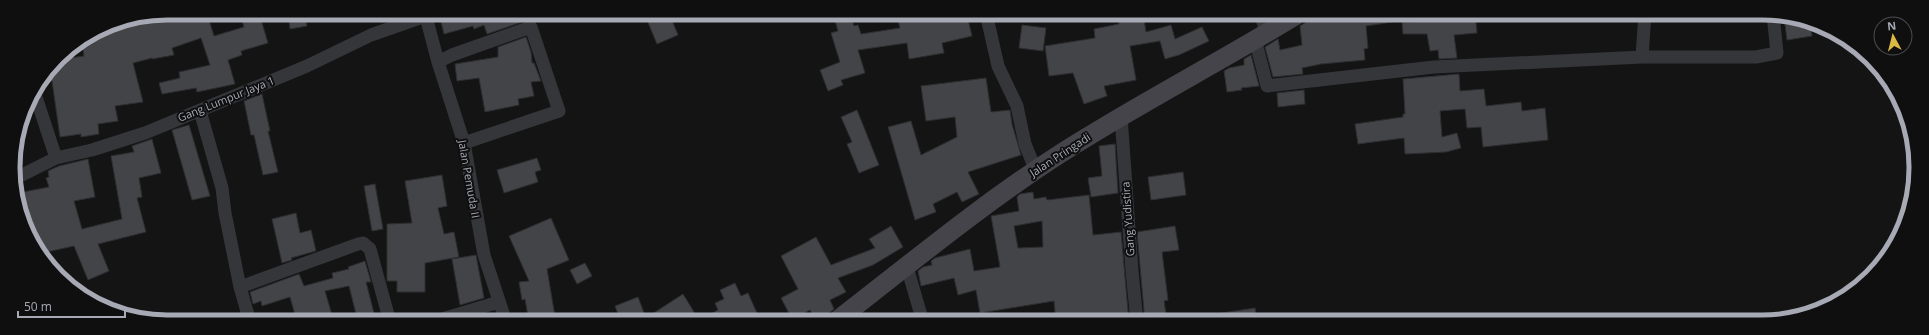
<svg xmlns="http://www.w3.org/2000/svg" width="1929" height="335" font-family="'Open Sans',sans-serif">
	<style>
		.building { fill: #434448; stroke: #2e2e31; fill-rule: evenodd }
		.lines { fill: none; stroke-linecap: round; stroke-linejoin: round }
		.street { stroke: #35363a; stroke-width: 13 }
		.secondary { stroke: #44444a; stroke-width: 19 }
		.labels { text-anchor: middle; stroke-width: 4; stroke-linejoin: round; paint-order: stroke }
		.street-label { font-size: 11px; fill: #a7aab4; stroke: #0f0f10 }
		.rim { fill: none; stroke: #a7aab4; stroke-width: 5 }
	</style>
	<rect width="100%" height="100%" fill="#141415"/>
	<path class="building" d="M173,13H194L195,21L208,17L214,36L244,27L240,13H259L268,43L241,51L242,55L228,60L235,84L197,92L196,88L162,94L159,83L180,78L179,72L210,65L201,38L172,48L174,55L152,59V58L133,63L143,102L115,106L118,121L98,124L99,134L81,137V134L60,137L52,81L42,82L57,60L84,56L82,42L91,37L103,35L102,29L108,25L130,21L131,26L174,19Z
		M288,13H304L307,26L290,29Z
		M449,13H528V20L487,34L484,25L474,29L473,26L444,34L440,18L442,15Z
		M665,13H669L678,35L657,44L647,20Z
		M833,13H850L854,26L858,25L861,34L900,28L896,13H947L949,19L967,15L972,36L942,43L944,53L909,59L907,43L858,50L865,73L841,80L843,85L828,91L820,70L840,62L831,33L838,31Z
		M1117,13H1143L1146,32L1171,25L1175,39L1202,27L1209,41L1179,55L1165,59L1160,41L1130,46L1136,80L1104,86L1107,96L1084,104L1073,73L1049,76L1045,46L1095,38L1094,29L1119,24Z
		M1366,13H1406V20L1366,26L1368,48L1364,49L1365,60L1321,64L1302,68L1303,74L1273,77L1265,47L1278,39L1280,50L1302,45L1300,26L1306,22L1311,15L1312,21Z
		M1464,13H1475L1477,33L1454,35L1457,58L1439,59L1438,50L1430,51L1427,34H1403L1402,22L1428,21V16Z
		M1784,17L1802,21V26L1810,24L1812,36L1787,40Z
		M1022,25L1046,28L1043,51L1019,48Z
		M526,37L531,52L532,63H534L541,81L531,82L534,96L518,99L519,105L485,112L479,78L457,81L455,64L498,57V47Z
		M1251,55L1259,86L1241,88L1242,90L1227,92L1224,71L1229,68L1244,65V59Z
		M1459,74L1460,91L1484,89L1486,106L1521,102L1522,111L1545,108L1548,140L1483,147L1481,127L1467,128L1465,109L1440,111L1442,137L1457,133L1461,148L1446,152L1405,154L1404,138L1358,144L1355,124L1403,117V114H1405L1403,79Z
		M986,78L991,112L1010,110L1012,124L1021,155L968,172L979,194L962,202L957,192L933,204L936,212L915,220L888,127L911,121L921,155L957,137L955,117L926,121L921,86Z
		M1304,90L1305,104L1278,107L1277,93Z
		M262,94L270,131H268L278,172L263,175L254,135H251L244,101Z
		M857,110L879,165L859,173L847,144L852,142L841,117Z
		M189,125L210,196L192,200L172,130Z
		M152,139L161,173L139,178L142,197L137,198L146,232L98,244L109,271L88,280L74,246L42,253L21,217L18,193L49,187L46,178L49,177L48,171L59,166L88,159L95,197L74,201L82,229L122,219L111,156L134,152L132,146Z
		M1115,144L1118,193L1091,197L1088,178L1102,176L1099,146Z
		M537,158L541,170L535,172L538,182L504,193L497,170Z
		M1183,172L1186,195L1151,200L1148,177Z
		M442,175L447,206L438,208L444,234L454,232L459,257L425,263V292H397V281H387V224L412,223L405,181Z
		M375,184L383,229L372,231L364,186Z
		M1033,192L1034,199L1046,197L1047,200L1089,195L1093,235L1121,232L1129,322H1056L1054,301L980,313L976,290L958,295L954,278L921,286L918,271L923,267L932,265L931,261L935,258L970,249L974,271L1000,267L991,216L1019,211L1017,197L1020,194ZM1042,221L1043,247L1018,248L1014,226Z
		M296,213L300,233L311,230L316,251L291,258L292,260L282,263L272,219Z
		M551,218L569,260L547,269L556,322H529L525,299L522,300L519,282L529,281L509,236Z
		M891,226L903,247L873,265L838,278L846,292L830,300L834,309L828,314L824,320L817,322L810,310L792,319L781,298L798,289L781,256L816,237L831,265L875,248L869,239Z
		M1175,226L1179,250L1162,252L1168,300L1164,301L1167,320L1145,322L1137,232Z
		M476,255L484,298L460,305L452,259Z
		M365,261L371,282H366L375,317L358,322L349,286L325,291L334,322H297L290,297L262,306L261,301L253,304L250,292L299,274L304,286L333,278L332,273L349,269L348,267Z
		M585,263L592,276L577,284L570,270Z
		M735,283L741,296L748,293L761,322H621L615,306L638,297L646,318L683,294L699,320L718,310L715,303L724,299L720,290Z
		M1255,308L1257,322H1209V315Z"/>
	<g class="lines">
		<path class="street" d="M425,13L438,62L464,143L484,255L506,322
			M986,13L998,66L1017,106L1025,144L1036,171
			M1260,13L1267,34
			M1255,39L1267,86L1434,67L1642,57H1756L1777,53L1773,14
			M1642,57L1645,13
			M438,62L452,55L531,27L559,111L464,143
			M35,94L56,158
			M200,111L222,188L225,213L240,287L250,322
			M1121,116L1132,271L1137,322
			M16,178L56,158L92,150L145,133L307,66L371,35L434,13
			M907,267L923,322
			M240,287L358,244L363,243L370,249L390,322
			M432,322L499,302"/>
		<path class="secondary" d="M835,322C910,264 983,203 1063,152C1140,103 1222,61 1300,13"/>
	</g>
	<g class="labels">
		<g class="street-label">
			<text transform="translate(226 99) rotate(-22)" y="4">Gang Lumpur Jaya 1</text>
			<text transform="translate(1060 155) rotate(-33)" y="4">Jalan Pringadi</text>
			<text transform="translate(469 179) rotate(80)" y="4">Jalan Pemuda II</text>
			<text transform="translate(1128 219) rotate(-94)" y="4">Gang Yudistira</text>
		</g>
	</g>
	<path d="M0 0H1929V335H0ZM167 20H1762A147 147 0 0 1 1909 167V168A147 147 0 0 1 1762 315H167A147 147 0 0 1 20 168V167A147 147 0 0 1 167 20Z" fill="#0f0f10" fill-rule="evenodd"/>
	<path class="rim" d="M167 20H1762A147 147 0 0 1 1909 167V168A147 147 0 0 1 1762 315H167A147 147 0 0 1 20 168V167A147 147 0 0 1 167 20Z"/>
	<g transform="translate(1893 36) rotate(353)"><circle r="19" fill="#0f0f10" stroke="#4c4d52"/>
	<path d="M0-3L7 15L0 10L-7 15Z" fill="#dcb845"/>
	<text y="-6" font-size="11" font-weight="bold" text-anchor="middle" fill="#a7aab4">N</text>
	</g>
	<path d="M18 311v6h107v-6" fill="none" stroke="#a7aab4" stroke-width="2"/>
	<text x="24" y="311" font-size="12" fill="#a7aab4" stroke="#0f0f10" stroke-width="3" paint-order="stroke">50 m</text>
</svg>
